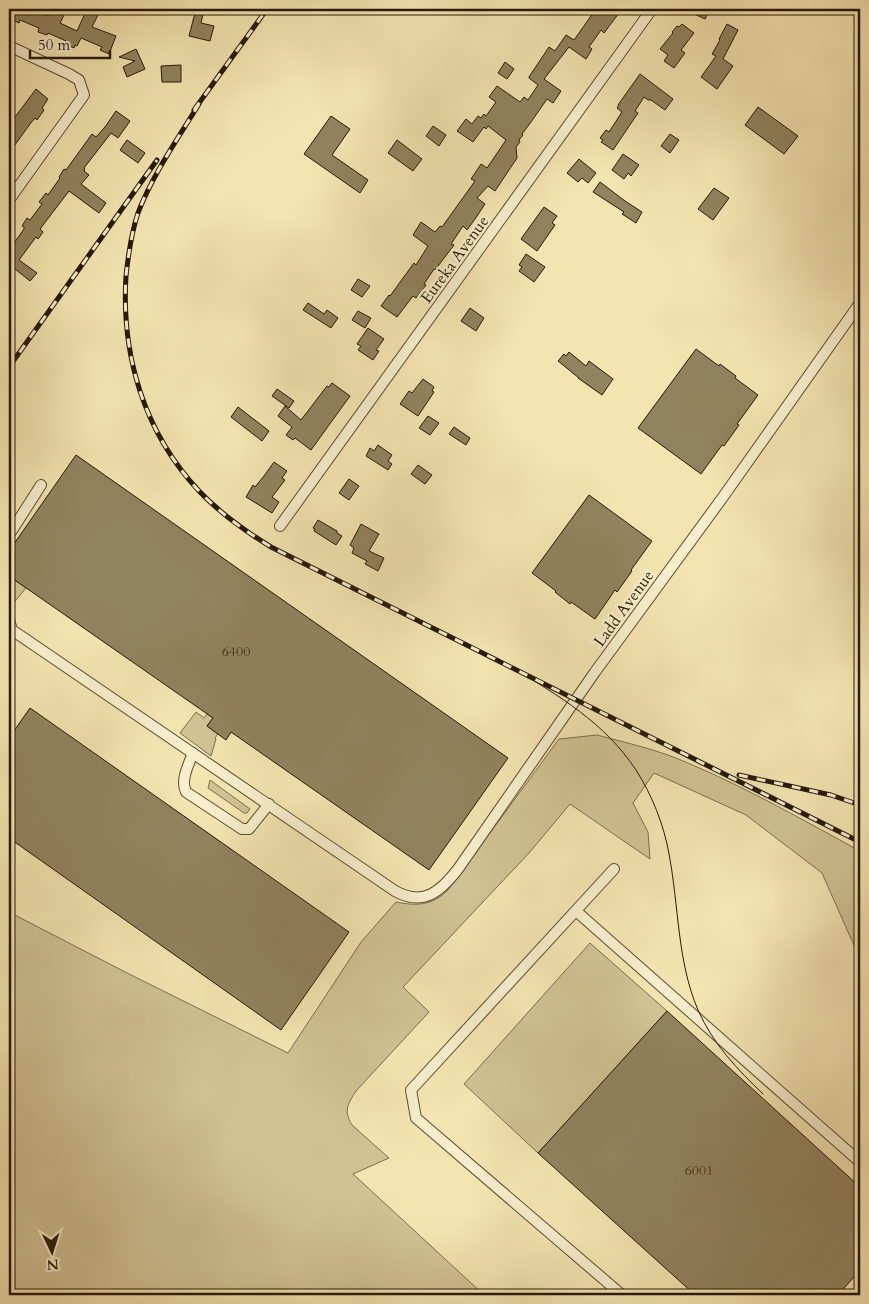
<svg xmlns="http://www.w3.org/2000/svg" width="869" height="1304" font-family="Cardo,serif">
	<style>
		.green { fill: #d1c293; stroke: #7c6d4c }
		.building { fill: #91835e; stroke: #261805 }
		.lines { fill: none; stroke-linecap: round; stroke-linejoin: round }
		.minor-casing { stroke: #5a4b30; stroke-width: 12 }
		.minor { stroke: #f8eecc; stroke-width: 10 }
		.tram { stroke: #261805; stroke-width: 1 }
		.rail-casing { stroke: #261805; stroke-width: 5 }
		.rail { stroke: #f8eecc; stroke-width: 3; stroke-dasharray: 9; stroke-linecap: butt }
		.labels { text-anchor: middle; stroke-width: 5; stroke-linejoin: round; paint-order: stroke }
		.number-label { font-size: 14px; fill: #41331b }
		.street-label { font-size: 16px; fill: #261805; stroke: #f8eecc }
	</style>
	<rect width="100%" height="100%" fill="#f4e5b0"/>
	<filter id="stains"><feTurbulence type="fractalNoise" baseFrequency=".004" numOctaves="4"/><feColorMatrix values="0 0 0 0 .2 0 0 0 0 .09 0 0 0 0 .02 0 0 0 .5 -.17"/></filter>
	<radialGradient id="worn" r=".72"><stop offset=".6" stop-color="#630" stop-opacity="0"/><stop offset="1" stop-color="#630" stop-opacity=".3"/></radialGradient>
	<path class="green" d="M9,576L26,588L11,606H9Z
		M196,712L204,718L207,714L213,718L207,726L218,734L215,738L216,739L211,756L180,733Z
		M597,735C627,743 659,750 688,763C747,788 803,820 860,851V959L822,873L746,815L654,773L633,803L648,832L650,859L570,804L529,853L403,987L429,1012L356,1091C348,1104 343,1110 352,1125L389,1158L353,1174L484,1295H9V912L129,974L288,1053L361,942L396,902C416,906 432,906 448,890L559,739Z
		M210,780L250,809L247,813H244L208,788Z
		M590,943L667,1011L538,1153L464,1084Z"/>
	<path class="building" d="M9,9H33L48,16L52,9H67L60,23L77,31L87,9H95L100,11L92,27L116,36L109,54L100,50L102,47L81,38L77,46L75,45L74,48L65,44L66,41L48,33L47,35L38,32L39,28L20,20L19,23L9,18Z
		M196,9H204L201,23L214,26L210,41L189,36Z
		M596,9H622L604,33L601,30L589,47L592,49L586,59L569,47L544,79L561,91L553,103L547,99L531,122L522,134L523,135L519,140L520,142L516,147L517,158L495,191L488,186L477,198L485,204L475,219L467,230L463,226L451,244L454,245L435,270L434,269L424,284L426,285L416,298L413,296L397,317L381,306L389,295L390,296L414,263L416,265L428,246L413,235L421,222L435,232L440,226L442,227L475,181L471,179L481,164L487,168L506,140L488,126L486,129L484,127L473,142L457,131L466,119L472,124L478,116L481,118L484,114L486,116L496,102L489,97L497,86L520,102L524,97L528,100L538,85L529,78V77L549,47L555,51L566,35L574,40Z
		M684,9H710L705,19Z
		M682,24L694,33L681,50L685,53L674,68L664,61L668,55L660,49L673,33L672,32L677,26L679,27Z
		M727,24L738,30L723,59L733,66L717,89L701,77L716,56L712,54L720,40L719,39Z
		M136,49L145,69L127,77L123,67L135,61L119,57Z
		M505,62L514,69L507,79L498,73Z
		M181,65V82H162L161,66Z
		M640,74L673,99L665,110L651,100H648L644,97L635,111L638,113L613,150L601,142L603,140L600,138L606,130L609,132L622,112L617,108L619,105H618Z
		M36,89L48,99L42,108L44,110L37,120L35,118L30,124L9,153V125Z
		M758,107L798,136L784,154L745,125Z
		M116,111L130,121L118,138L111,133L84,168L85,169L84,171L89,175L81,184L106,203L99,213L69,191L40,229L43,232L38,239L36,237L19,260L37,273L30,281L15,269L9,277V250L24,229V227L22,226L27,218L30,220L42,204L39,202L46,193L48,195L60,178L59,177L64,169L66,170L92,134L96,137L105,127Z
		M331,116L350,129L332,155L368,180L360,193L304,154Z
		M433,126L446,135L439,146L426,136Z
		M670,134L679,140L670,153L661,146Z
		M127,140L145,153L138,163L120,150Z
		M397,140L422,159L413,171L388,153Z
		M623,154L639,165L631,176L628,173L624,179L612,170Z
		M579,159L596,173L588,183L582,178L578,182L567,173Z
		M600,182L625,201L642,212L636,223L622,214L624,212L593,192Z
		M714,188L729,198L713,220L698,209Z
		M544,207L557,216L552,223L555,225L537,251L521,239Z
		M526,254L545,267L534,282L519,271L522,267L519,265Z
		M358,279L370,286L362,297L351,290Z
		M308,303L324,314L327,310L338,318L331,328L303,310Z
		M470,308L484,318L476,331L461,321Z
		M358,311L371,318L365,328L352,320Z
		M368,328L384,339L376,350L379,351L373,360L358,350L361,346L357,344Z
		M696,349L719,366L720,364L736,376L735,378L758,395L737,424L739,425L724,446L722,445L701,474L638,428Z
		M569,352L586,366L589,361L613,379L602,395L578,378H579L558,361L564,354L566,356Z
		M423,379L434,387L432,391L434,392L418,416L400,404L409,391L412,393Z
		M332,383L350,396L311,450L295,438L293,440L286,435L292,427L278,416L285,406L301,420L327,386L329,387Z
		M277,389L294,401L289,408L272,396Z
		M238,407L269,431L262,441L231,417Z
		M428,416L439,423L430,435L419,428Z
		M454,427L470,438L466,445L449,434Z
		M378,445L392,455L388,461L392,464L388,470L366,456L370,448L374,451Z
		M76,455L508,758L429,870L231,732L226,740L207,726L213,718L9,576V551Z
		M274,462L287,471L282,478L285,480L272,497L279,502L272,513L246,497L253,485L255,487L264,476Z
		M418,465L432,475L425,484L411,474Z
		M349,479L359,486L349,500L339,493Z
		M589,495L652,541L631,570L632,571L617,592L615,590L595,619L571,602L570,604L555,592L556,591L532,573Z
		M318,520L337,531V533L342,536L336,545L314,531L315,529L313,528Z
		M361,524L379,534L369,551L384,558L378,571L365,564L367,561L352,553L354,548L350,545Z
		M30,708L349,932L281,1030L9,838V738Z
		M667,1011L860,1187V1270L838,1295H695L538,1153Z"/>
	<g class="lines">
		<defs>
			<path id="minor" d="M9,46L69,74L79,80L84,95L9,200
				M280,526L652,9
				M9,535L41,485
				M9,620L12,630L395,891C424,907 441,891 458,869L595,672L723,497L860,303
				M193,753C189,764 180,780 186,792L242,829H249L269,804
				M614,869L411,1090L416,1118L622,1295
				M576,911L860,1162"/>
		</defs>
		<use href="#minor" class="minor-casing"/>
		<use href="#minor" class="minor"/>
		<path class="tram" d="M511,667C558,695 605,723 636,770C652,795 664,825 669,854C679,906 677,961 698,1010C713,1044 737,1069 763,1094"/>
		<defs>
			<path id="rail" d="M199,104C177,140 153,174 138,213C132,231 128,257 126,276C121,355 144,433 200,492C221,514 245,531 271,547L860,842
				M194,110L267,9
				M9,367L157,160
				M739,775L831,795L860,805"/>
		</defs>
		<use href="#rail" class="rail-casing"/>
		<use href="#rail" class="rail"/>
	</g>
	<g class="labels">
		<g class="number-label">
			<text x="236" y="656">6400</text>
			<text x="699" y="1175">6001</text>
		</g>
		<g class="street-label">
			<text transform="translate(454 259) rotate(-54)" y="6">Eureka Avenue</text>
			<text transform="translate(623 608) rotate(-54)" y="6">Ladd Avenue</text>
		</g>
	</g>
	<rect width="869" height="1304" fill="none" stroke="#f4e5b0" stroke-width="30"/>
	<rect x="10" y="10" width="849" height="1284" fill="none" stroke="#261805" stroke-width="2.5"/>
	<rect x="15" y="15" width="839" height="1274" fill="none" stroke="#261805"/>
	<g transform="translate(52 1252) rotate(176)" stroke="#f8eecc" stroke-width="4" paint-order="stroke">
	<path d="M0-4L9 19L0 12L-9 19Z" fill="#261805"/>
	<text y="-8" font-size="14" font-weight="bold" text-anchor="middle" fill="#261805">N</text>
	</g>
	<path d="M30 50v8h80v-8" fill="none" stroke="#261805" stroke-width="2.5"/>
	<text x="38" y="50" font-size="15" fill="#261805" stroke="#f8eecc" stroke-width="4" paint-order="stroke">50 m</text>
	<rect width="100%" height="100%" filter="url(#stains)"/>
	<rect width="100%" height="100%" fill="url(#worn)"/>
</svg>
